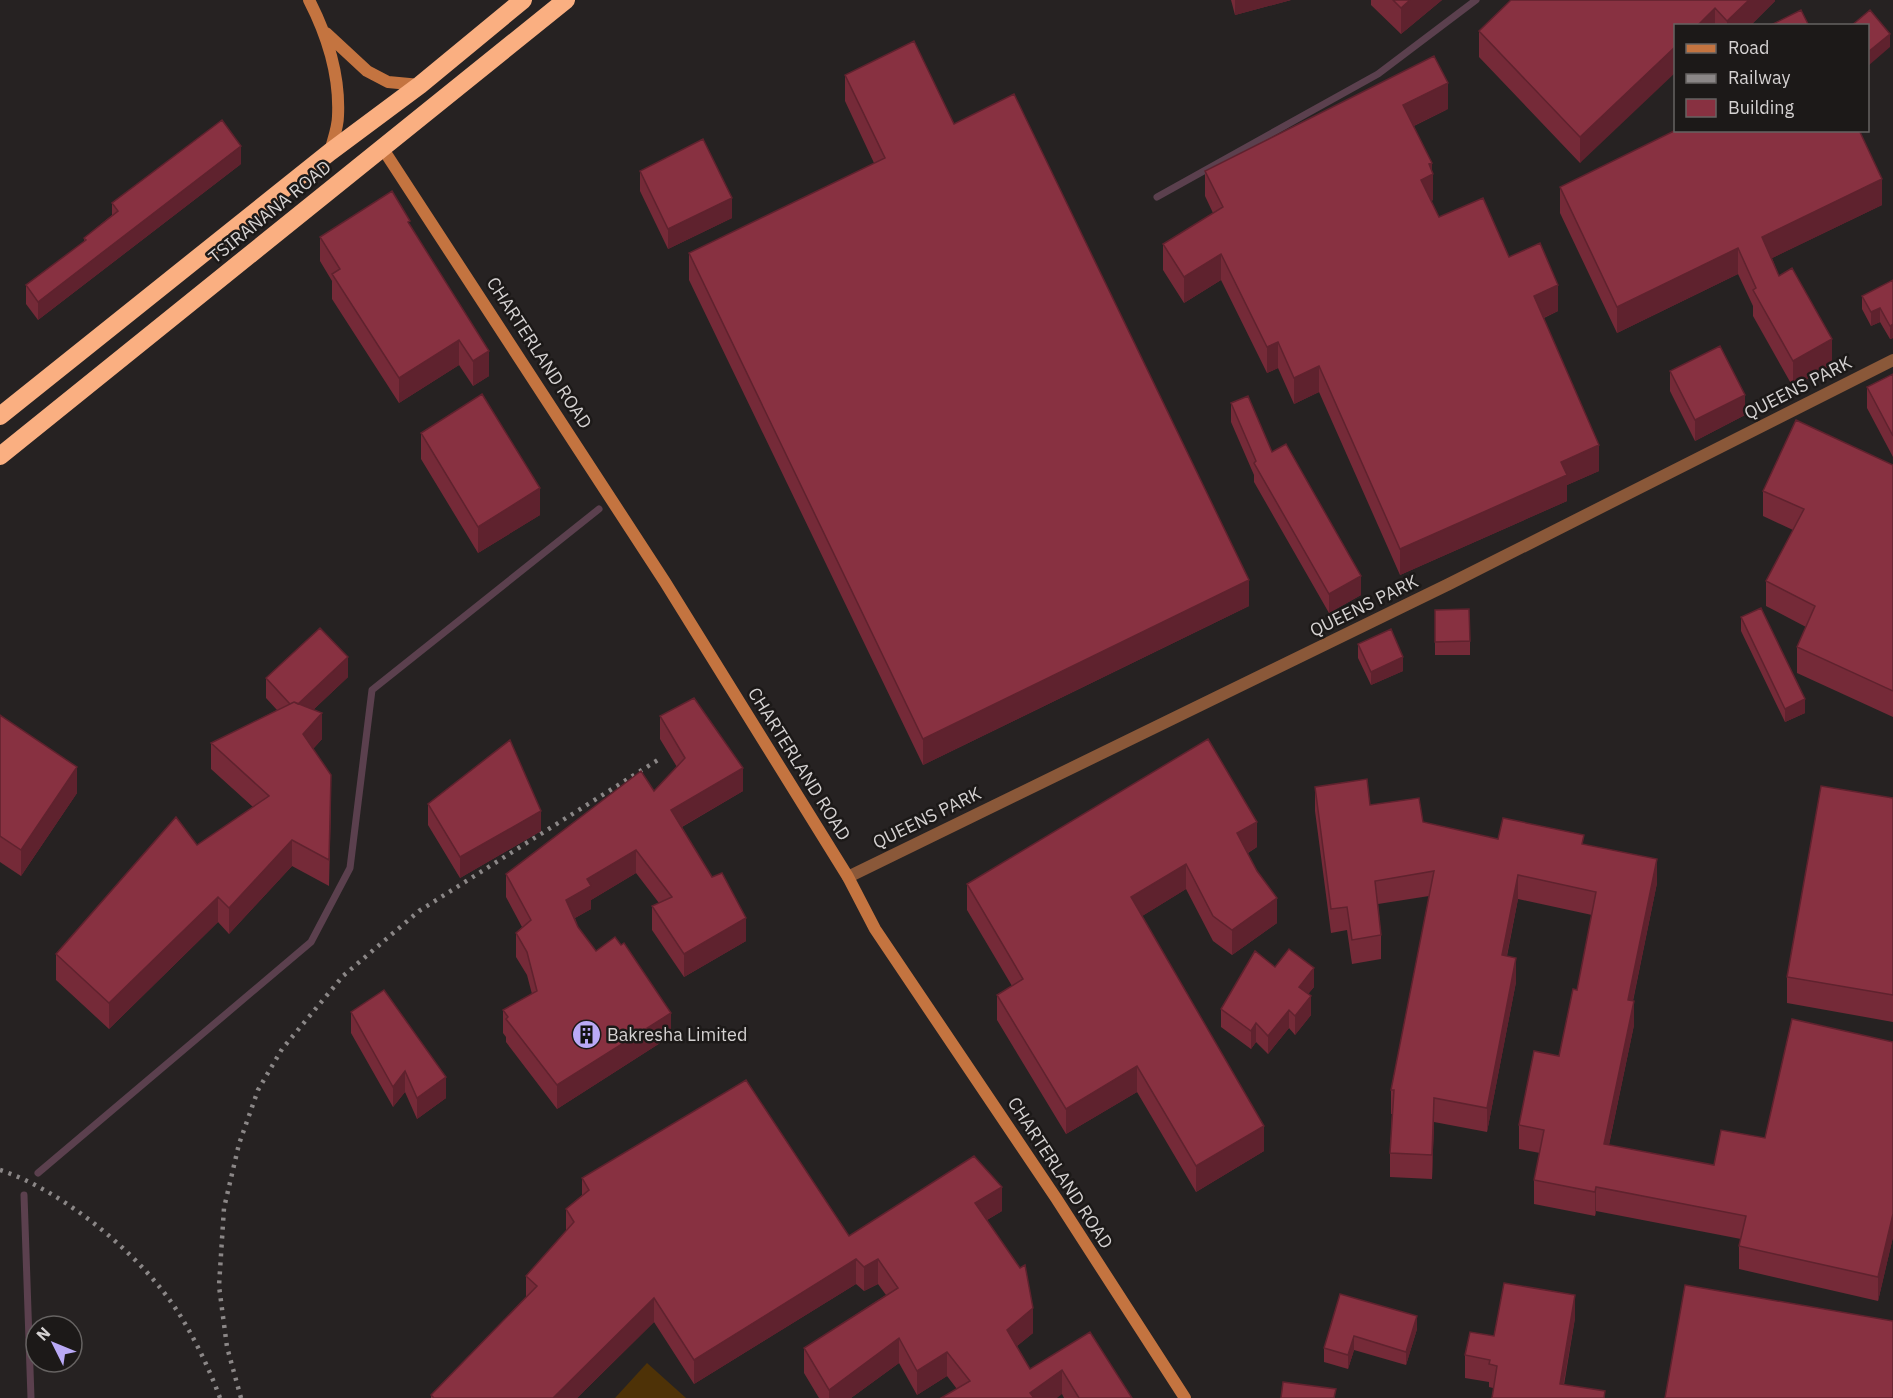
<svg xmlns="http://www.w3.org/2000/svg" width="1893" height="1398" font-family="'IBM Plex Sans',sans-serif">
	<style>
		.green { fill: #4e3207 }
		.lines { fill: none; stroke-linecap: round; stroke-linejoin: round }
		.stream { stroke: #5b404e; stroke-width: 7 }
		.street { stroke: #8a5839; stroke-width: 12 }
		.secondary { stroke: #c47440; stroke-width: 12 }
		.highway { stroke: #faaf81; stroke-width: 18 }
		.rail { stroke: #8b8787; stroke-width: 4.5; stroke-dasharray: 3 6; stroke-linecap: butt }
		.wall { fill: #752a38 }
		.shaded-wall { fill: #5f222e }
		.building { fill: #883141; stroke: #5f222e; stroke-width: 1.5 }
		.labels { text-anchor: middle; stroke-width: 5; stroke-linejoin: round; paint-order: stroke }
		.street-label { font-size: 18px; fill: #d5d2d2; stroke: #1c1918 }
		.poi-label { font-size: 18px; fill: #d5d2d2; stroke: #1c1918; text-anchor: start }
	</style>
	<rect width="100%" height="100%" fill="#262222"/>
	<path class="green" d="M647,1363L686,1398H615Z"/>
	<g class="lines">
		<path class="stream" d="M1157,197L1378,74L1476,0
			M38,1173L311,942L350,868L372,690L599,509
			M24,1195L31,1398"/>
		<path class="street" d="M848,877L1449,584L1893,360"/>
		<path class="secondary" d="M309,0C327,35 340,75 338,116C338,127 333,140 330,152
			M326,33L367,71L388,82L420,85
			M383,149L665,582L848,877L875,929L1056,1198L1185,1398"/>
		<path class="highway" d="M0,416L330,152L420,85L523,0
			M0,456L566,0"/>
		<path class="rail" d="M0,1170C64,1191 141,1255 178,1312C195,1339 209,1368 220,1398
			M241,1398L227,1347L219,1286L224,1208L239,1144L258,1090L282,1049L343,976L419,911L661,758"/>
	</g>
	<path class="wall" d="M1231,0H1291L1235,15Z
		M1371,0H1442L1401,34L1371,5Z
		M1775,0V1L1750,26H1676L1580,163L1479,57V31Z
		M845,75L954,124L1249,606L923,765L689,280V253L874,163L845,101Z
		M1448,109L1414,126L1432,171L1433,200L1431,201L1439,217L1509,257L1558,311L1544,318L1599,471L1567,485V501L1400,575L1319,392L1294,404L1278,368L1267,373L1221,280L1184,303L1163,270V244L1213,213L1205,196V171Z
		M241,164L38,320L26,304V285L84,242V238L112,215V203Z
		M640,171L732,218L668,249L640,191Z
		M1560,187L1882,205L1772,258L1779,276L1832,365L1793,387L1753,316V306L1738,274L1617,333L1560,213Z
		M410,226L489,376L473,386L459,365L399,403L332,299V281L320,261V237Z
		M1893,280V338L1890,339L1880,322L1871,326L1862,309V296Z
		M1670,371L1745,415L1695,441L1670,391Z
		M1893,374V457L1867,408V387Z
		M1231,403L1272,452L1361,595L1329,613L1254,482V475L1231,422Z
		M421,433L540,515L478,553L421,459Z
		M1893,465V717L1797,673V647L1806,627L1766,606V581L1793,530L1763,516V491Z
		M1435,610L1470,641V655H1435Z
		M1741,617L1805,713L1785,722L1741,631Z
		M1358,644L1403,671L1371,685L1358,658Z
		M348,677L313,710L322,739L313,749L331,801L329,886L292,866L229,934L218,922L109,1029L56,980V954L197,845L253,807L211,769V743L277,710L266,698V678Z
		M0,715L77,793L21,876L0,862Z
		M660,716L743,791L682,827L746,941L684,977L652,930V906L659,903L636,873L591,900V909L575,918L578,927L596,951L671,1036L557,1109L506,1042V1037L503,1033V1010L532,994L527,975L516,957V933L522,927L506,897V874L654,791L677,767L660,739Z
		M1315,787L1423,822L1498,839L1584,845L1657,883L1633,1001L1634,1025L1609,1145L1714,1165L1765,1138L1893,1042V1237L1878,1301L1739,1269V1246L1741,1239L1596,1211L1595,1216L1534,1204V1180L1540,1153L1519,1149V1125L1559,1056L1577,990L1592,915L1518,899L1507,956L1516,982L1487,1132L1434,1122L1432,1179L1390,1177V1153L1392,1114H1391V1090L1429,896L1378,904L1381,935V959L1352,964L1347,930L1331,933L1315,811Z
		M1893,798V1022L1787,1003V977Z
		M428,804L541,831L460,878L428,825Z
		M1257,847L1248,853L1277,923L1232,955L1213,941L1186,889L1142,916L1264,1151L1196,1192L1137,1092L1066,1134L997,1020V995L1012,986L967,910V884Z
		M1275,967L1314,987L1308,994L1311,1015L1295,1035L1289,1028L1268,1054L1256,1042L1251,1049L1221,1027V1009Z
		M351,1012L446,1098L417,1119L405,1092L393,1107L351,1033Z
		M582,1178L849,1236L1002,1211L987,1220L1033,1333L1017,1346L1030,1369L1090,1332L1132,1398H1064L1062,1394L957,1389L947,1376L917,1395L899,1363L851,1398H819L804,1373V1348L886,1295L878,1284L864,1291L856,1284L694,1384L654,1322L577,1398H431V1395L526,1298V1276L566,1232V1209L582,1195Z
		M1340,1294L1417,1329L1406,1365L1354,1350L1348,1369L1324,1362V1348Z
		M1575,1318L1564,1385L1605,1398L1493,1388L1489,1387V1382L1465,1378V1355L1494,1336Z"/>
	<path class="shaded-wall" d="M1235,0H1291L1235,15Z
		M1410,0H1442L1401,34V8Z
		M1749,0H1775V1L1750,26H1727V21Z
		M1715,8V26H1697Z
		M1890,34V47L1868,66V52Z
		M1676,46V72L1580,163V137Z
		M1448,83V109L1403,131V105Z
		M241,146V164L38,320V302Z
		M1432,163V175L1433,174V200L1421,206V180L1429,164Z
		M1882,179V205L1762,263V237Z
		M732,198V218L668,249V229Z
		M1738,248V274L1617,333V307Z
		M1221,254V280L1184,303V277Z
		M1558,285V311L1534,322V296Z
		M1880,308V322L1871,326V312Z
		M1893,324V338L1890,339V326Z
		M1832,339V365L1793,387V361Z
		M459,340V365L399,403V378Z
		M1278,342V368L1267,373V347Z
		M489,351V376L473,386V361Z
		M1319,366V392L1294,404V378Z
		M1745,395V415L1695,441V420Z
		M1599,445V471L1567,485V501L1400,575V549L1561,462Z
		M540,488V515L478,553V527Z
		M1361,576V595L1329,613V594Z
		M1249,580V606L923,765V739Z
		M348,657V677L294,728V708Z
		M1403,657V671L1371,685V672Z
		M1805,699V713L1785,722V709Z
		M322,713V739L303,760V734Z
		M77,767V793L21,876V850Z
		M743,768V791L671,833V810Z
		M541,811V831L460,878V857Z
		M1257,822V847L1237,859V833Z
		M292,840V866L229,934V908Z
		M636,850V873L591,900V909L566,923V900L587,879Z
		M1657,859V883L1628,1024V1000Z
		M1186,864V889L1131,923V897Z
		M1518,875V899L1502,979V955Z
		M218,897V922L109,1029V1003Z
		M1277,898V923L1232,955V930Z
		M746,918V941L684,977V954Z
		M1516,958V982L1487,1132V1108Z
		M1314,968V987L1299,1005V987Z
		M1311,996V1015L1295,1035V1016Z
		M1634,1001V1025L1604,1168V1144Z
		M1289,1010V1028L1268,1054V1036Z
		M671,1013V1036L557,1109V1085Z
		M1256,1023V1042L1251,1049V1031Z
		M1137,1066V1092L1066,1134V1109Z
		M405,1071V1092L393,1107V1087Z
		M446,1077V1098L417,1119V1098Z
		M1434,1098V1122L1432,1179V1155Z
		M1264,1126V1151L1196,1192V1166Z
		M1002,1187V1211L975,1227V1203Z
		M1596,1187V1211L1595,1216V1192Z
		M1893,1214V1237L1878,1301V1277Z
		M856,1259V1284L694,1384V1360Z
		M878,1259V1284L864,1291V1267Z
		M1575,1295V1318L1561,1398L1560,1384Z
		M654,1298V1322L577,1398H553Z
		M1033,1308V1333L1007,1354V1330Z
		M1417,1316V1329L1406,1365V1352Z
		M1354,1336V1350L1348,1369V1355Z
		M899,1338V1363L851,1398H829V1390Z
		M947,1352V1376L917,1395V1371Z
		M1062,1370V1394L1057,1398H1030V1393Z"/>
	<path class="building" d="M1393,0H1410L1401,8Z
		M1511,0H1749L1727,21L1715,8L1697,26H1676V46L1580,137L1479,31Z
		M1801,10L1809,26H1769Z
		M1870,10L1890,34L1868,52V26H1851Z
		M914,41L954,124L1014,94L1249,580L923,739L689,253L885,158L845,75Z
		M1434,56L1448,83L1403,105L1432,163L1429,164L1433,174L1421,180L1439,217L1483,198L1509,257L1540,243L1558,285L1534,296L1599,445L1561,462L1567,475L1400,549L1319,366L1294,378L1278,342L1267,347L1221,254L1184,277L1163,244L1223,207L1205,171Z
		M222,120L241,146L38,302L26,285L86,240L84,238L118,211L112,203Z
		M1676,130H1859L1882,179L1762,237L1779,276L1792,268L1832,339L1793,361L1753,290L1756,288L1738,248L1617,307L1560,187Z
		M703,139L732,198L668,229L640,171Z
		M392,191L410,221L408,222L489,351L473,361L459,340L399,378L332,274L340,269L320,237Z
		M1893,280V324L1890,326L1880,308L1871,312L1862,296Z
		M1720,346L1745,395L1695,420L1670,371Z
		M1893,374V436L1867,387Z
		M482,394L540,488L478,527L421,433Z
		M1248,396L1272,452L1286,444L1361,576L1329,594L1254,463L1256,461L1231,403Z
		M1796,420L1893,465V691L1797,647L1815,606L1766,581L1804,509L1763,491Z
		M1761,608L1805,699L1785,709L1741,617Z
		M1469,609L1470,641L1435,642V610Z
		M320,628L348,657L298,704L294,702L290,704L266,678Z
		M1391,629L1403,657L1371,672L1358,644Z
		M694,698L743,768L671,810L712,877L722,873L746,918L684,954L652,906L672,897L636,850L587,879L591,886L566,900L578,927L596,951L615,937L621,945L624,943L671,1013L557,1085L506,1019L508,1017L503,1010L537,991L527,952L516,933L531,920L506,874L641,771L654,791L685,758L660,716Z
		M294,702L322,713L303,734L331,775L329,860L292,840L229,908L218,897L109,1003L56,954L176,817L197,845L269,796L211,743Z
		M0,715L77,767L21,850L0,836Z
		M1208,739L1257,822L1237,833L1257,871L1277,898L1232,930L1213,916L1186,864L1131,897L1264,1126L1196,1166L1137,1066L1066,1109L997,995L1023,979L967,884Z
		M510,740L541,811L460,857L428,804Z
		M1367,779L1370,805L1419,798L1423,822L1498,839L1503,818L1584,835L1582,844L1657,859L1628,1000L1634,1001L1604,1144L1714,1165L1721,1130L1765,1138L1792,1019L1893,1042V1214L1878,1277L1739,1246L1746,1216L1596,1187L1595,1192L1534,1180L1544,1130L1519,1125L1534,1051L1559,1056L1573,989L1577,990L1596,892L1518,875L1502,955L1516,958L1487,1108L1434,1098L1432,1155L1390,1153L1394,1090H1391L1434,871L1375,881L1381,935L1352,940L1347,907L1331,909L1315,787Z
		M1821,786L1893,798V995L1787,977Z
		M1289,949L1314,968L1299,987L1311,996L1295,1016L1289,1010L1268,1036L1256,1023L1251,1031L1221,1009L1255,951L1275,967Z
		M384,990L446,1077L417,1098L405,1071L393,1087L351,1012Z
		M746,1080L849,1236L974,1156L1002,1187L975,1203L1020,1268L1025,1265L1033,1308L1007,1330L1030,1369L1090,1332L1132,1398H1079L1062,1370L1030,1393L1034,1398H941L970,1381L947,1352L917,1371L899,1338L829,1390L804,1348L898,1288L878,1259L864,1267L856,1259L694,1360L654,1298L553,1398H434L431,1395L537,1286L526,1276L574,1222L566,1209L589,1190L582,1178Z
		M1504,1283L1575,1295L1560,1384L1605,1391L1604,1398H1492L1497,1366L1489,1364L1490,1360L1465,1355L1470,1332L1494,1336Z
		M1685,1285L1893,1321V1398H1665Z
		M1340,1294L1417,1316L1406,1352L1354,1336L1348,1355L1324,1348Z
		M1283,1382L1336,1389L1334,1398H1281Z"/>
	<defs>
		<symbol id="building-disc" viewBox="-11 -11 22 22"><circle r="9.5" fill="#baaaf7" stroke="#1c1918"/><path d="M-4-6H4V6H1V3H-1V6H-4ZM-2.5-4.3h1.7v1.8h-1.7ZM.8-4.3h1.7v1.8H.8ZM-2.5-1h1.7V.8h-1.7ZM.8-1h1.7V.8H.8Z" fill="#111"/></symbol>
	</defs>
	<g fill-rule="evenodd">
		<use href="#building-disc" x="570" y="1018" width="33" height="33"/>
	</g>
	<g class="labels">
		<g class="street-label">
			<text transform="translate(270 212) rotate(-39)" y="6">TSIRANANA ROAD</text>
			<text transform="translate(539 353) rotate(57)" y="6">CHARTERLAND ROAD</text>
			<text transform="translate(1798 388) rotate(-27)" y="6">QUEENS PARK</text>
			<text transform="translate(1364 606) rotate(-26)" y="6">QUEENS PARK</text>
			<text transform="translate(799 764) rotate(58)" y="6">CHARTERLAND ROAD</text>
			<text transform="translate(927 818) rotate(-26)" y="6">QUEENS PARK</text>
			<text transform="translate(1060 1173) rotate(57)" y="6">CHARTERLAND ROAD</text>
		</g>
		<g class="poi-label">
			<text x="607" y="1041">Bakresha Limited</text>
		</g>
	</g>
	<rect x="1674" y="24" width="195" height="108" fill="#1c1918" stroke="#666362" stroke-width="1.5"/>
	<rect x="1686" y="44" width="30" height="9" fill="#c47440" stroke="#666362" stroke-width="1.5"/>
	<text x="1728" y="54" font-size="18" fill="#d5d2d2">Road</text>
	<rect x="1686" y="74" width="30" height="9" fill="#8b8787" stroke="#666362" stroke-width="1.5"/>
	<text x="1728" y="84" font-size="18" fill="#d5d2d2">Railway</text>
	<rect x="1686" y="99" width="30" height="18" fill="#883141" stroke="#666362" stroke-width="1.5"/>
	<text x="1728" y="114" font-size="18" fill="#d5d2d2">Building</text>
	<g transform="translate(54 1344) rotate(313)"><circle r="28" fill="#1c1918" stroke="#666362" stroke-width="1.5"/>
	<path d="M0-4.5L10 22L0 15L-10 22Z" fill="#baaaf7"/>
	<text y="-9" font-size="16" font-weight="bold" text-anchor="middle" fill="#d5d2d2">N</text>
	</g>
</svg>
